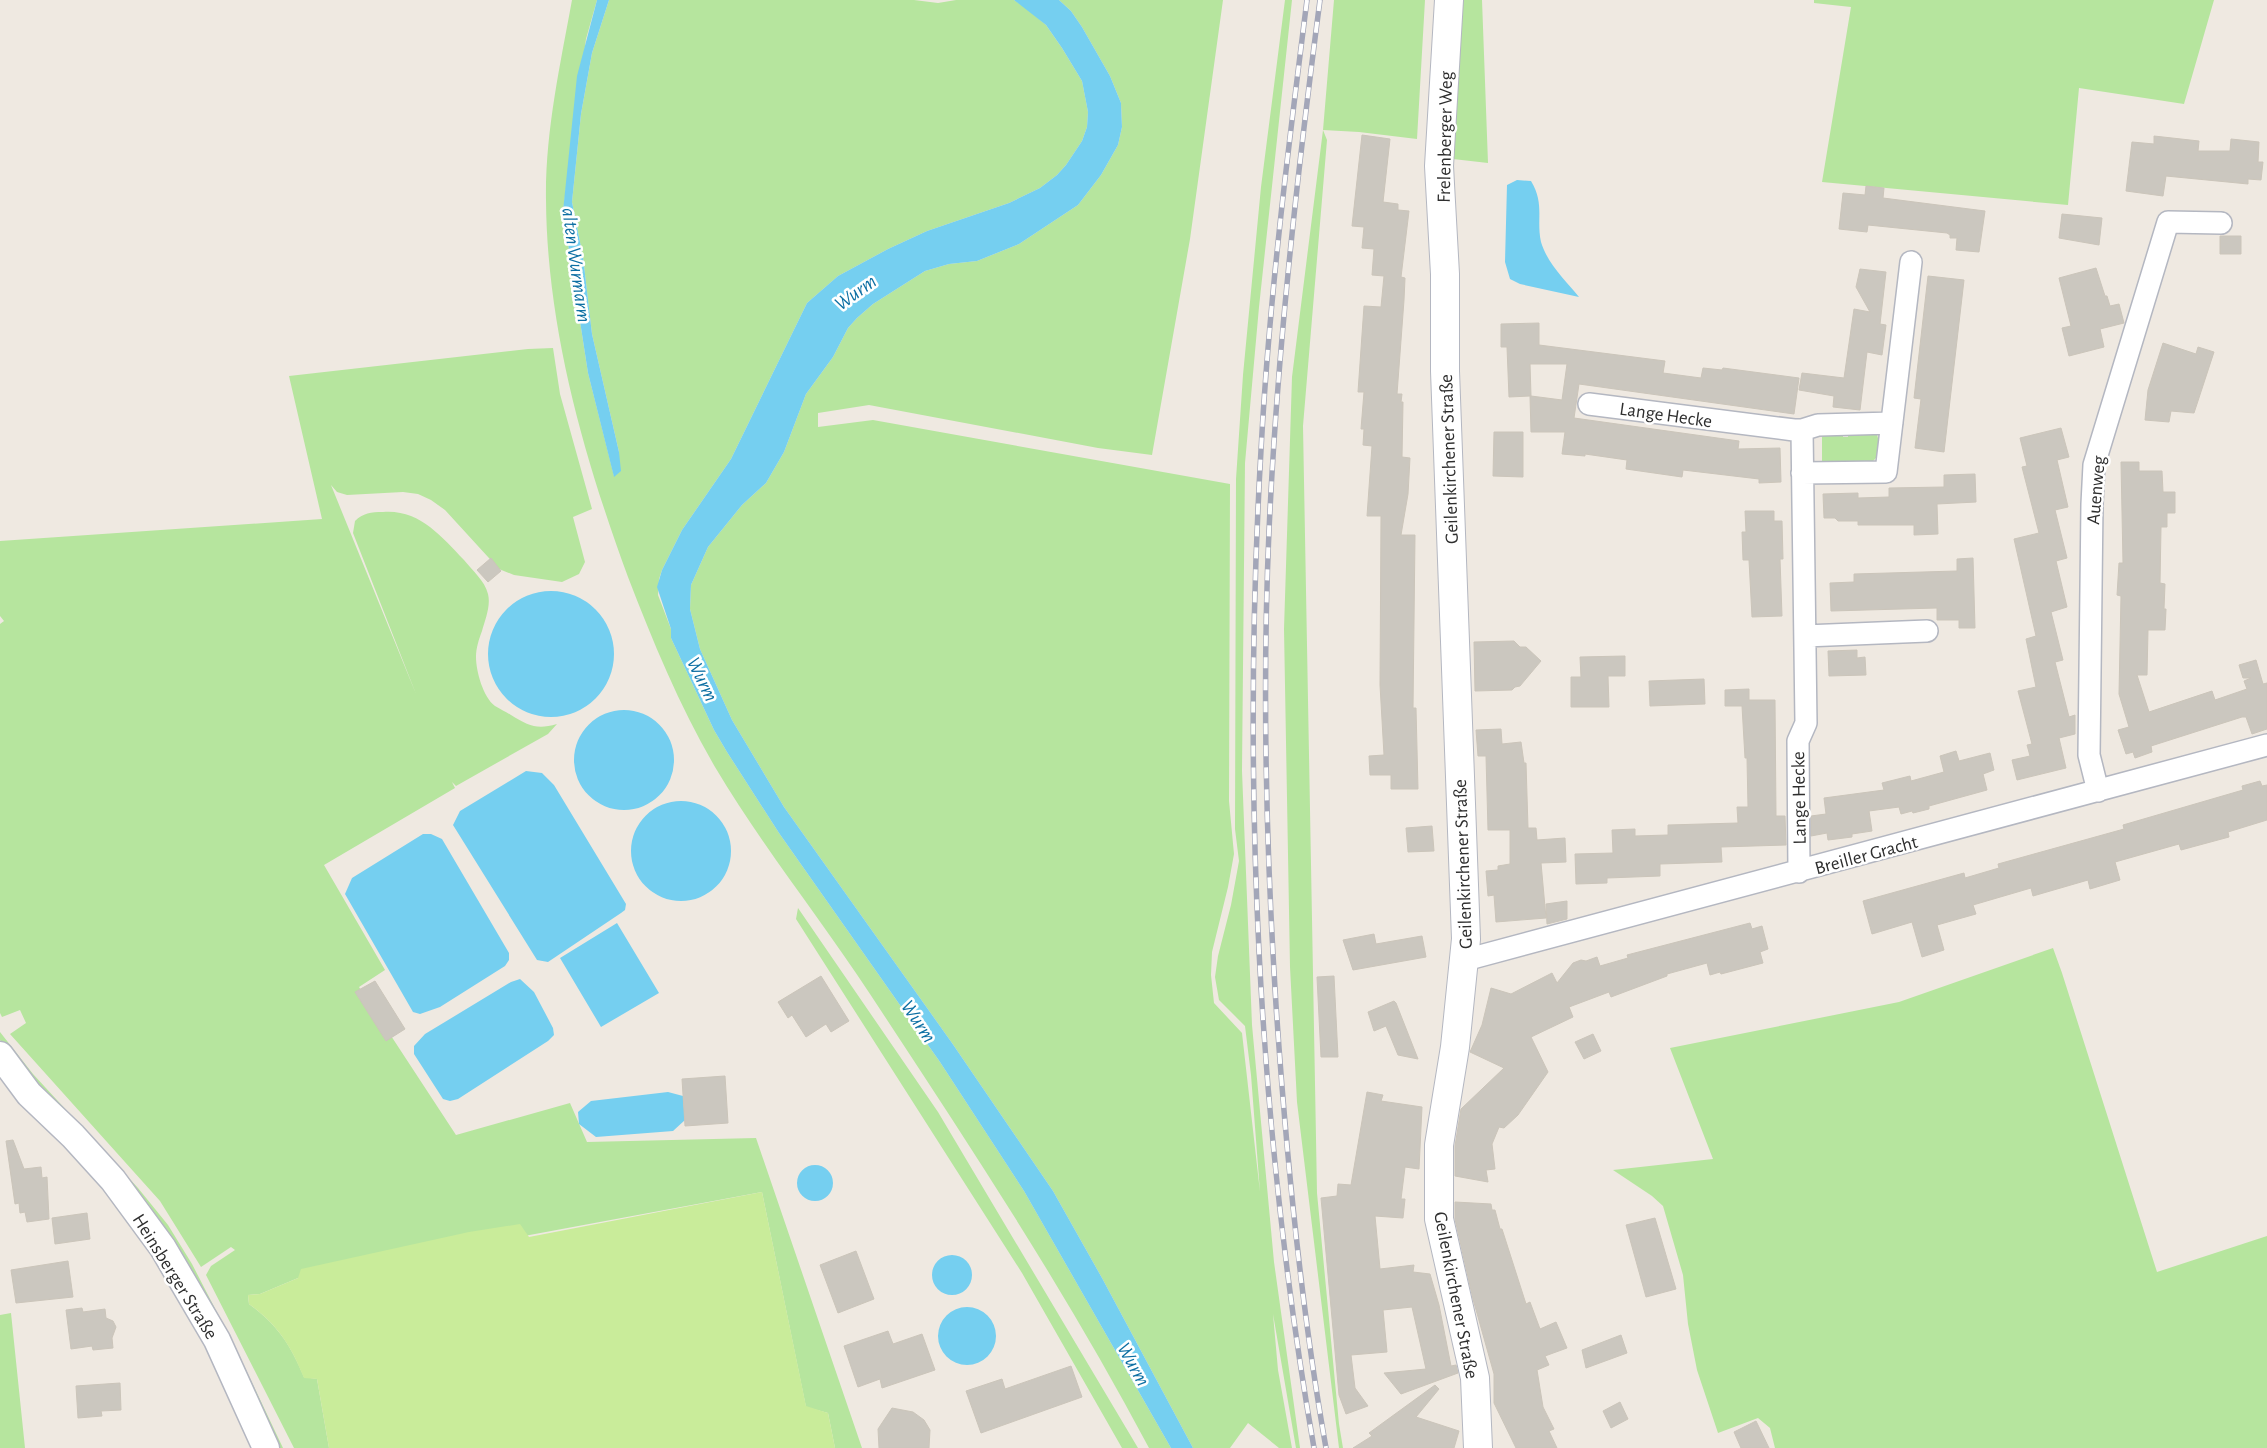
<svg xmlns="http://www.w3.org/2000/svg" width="2267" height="1448" font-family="'Alegreya Sans',sans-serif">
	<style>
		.green { fill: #b6e59e }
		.pitch { fill: #c9ec9a }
		.water { fill: #75cff0 }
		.building { fill: #cbc7bf; stroke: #cbc5ba; fill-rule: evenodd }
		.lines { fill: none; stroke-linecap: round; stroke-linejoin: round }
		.minor-casing { stroke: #b4b7c1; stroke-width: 24 }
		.tertiary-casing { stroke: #b4b7c1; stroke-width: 29 }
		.secondary-casing { stroke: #b4b7c1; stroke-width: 30 }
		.minor { stroke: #fff; stroke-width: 21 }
		.tertiary { stroke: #fff; stroke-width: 26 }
		.secondary { stroke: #fff; stroke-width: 28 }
		.rail-casing { stroke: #a3a6b8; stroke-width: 5.5 }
		.rail { stroke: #fff; stroke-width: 4; stroke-dasharray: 11; stroke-linecap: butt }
		.labels { text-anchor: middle; stroke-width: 5; stroke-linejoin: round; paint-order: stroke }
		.street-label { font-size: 19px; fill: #2e2e2e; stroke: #fff }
		.water-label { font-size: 20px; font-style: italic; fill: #0d6fa3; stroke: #fff }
	</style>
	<rect width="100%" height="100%" fill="#efe9e1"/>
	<path class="green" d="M572,0H597L586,39L563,211L588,373L614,476L619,452L592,334L583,257L572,202L581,114L592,53L609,0H914L938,3L956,0H1014L1026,8L1046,25L1062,48L1082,81L1088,112L1087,127L1082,141L1066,165L1057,175L1040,188L1009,203L927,231L888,249L838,276L807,303L731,459L682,530L662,570L659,579L658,595L671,629V638L714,730L727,752L779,833L940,1062L1024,1191L1171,1448H1149C1066,1291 968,1143 870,994C820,918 762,846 715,767C680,707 653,642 628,577C584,457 547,329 546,200C545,133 560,66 572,0Z
		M1059,0H1223L1190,239L1152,455L1098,448L869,405L818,413V427L873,420L1230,484L1229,801L1234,854L1228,887L1212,952L1211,975L1214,1003L1242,1033L1260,1192L1251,1075L1245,1026L1219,1000L1215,977L1218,956L1231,905L1239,861L1235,829L1236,479L1243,375L1261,187L1285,0H1292L1259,307L1245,463L1242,771L1252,1025L1274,1262L1300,1448H1296L1273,1314L1278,1370L1292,1448H1279L1248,1423L1230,1448H1193L1102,1278L1053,1191L952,1043L784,807L732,720L700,649L690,609L691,585L708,547L742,505L766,483L784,452L806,394L833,357L848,328L857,318L873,304L925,271L949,264L977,261L1019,244L1078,205L1101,175L1118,145L1122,127L1121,103L1110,76L1082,27L1071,11Z
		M1334,0H1425L1417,139L1359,132L1323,130L1327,140L1303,426L1317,1193L1339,1424L1343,1448H1339L1297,1102L1290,967L1284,629L1292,377L1323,130Z
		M1463,0H1482L1488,163L1453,159Z
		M1814,0H2214L2184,104L2079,88L2068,205L1822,182L1851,7L1814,3Z
		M553,348L560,394L592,509L573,517L585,562L579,574L562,582L514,575L499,569L445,510L431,500L418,494L403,492L347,495L337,492L331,485L416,694L353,533L355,521C363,513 371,512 383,512C419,509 441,536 464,560C472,570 485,581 488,594C491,606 485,620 482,631C479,639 476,648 476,657C476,671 483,697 495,706C500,709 506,712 511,715C529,726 537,730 557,724L548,734L456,786L452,782L455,788L324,865L385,970L359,987L456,1135L570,1103L587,1142L756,1138L862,1448H835L828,1413L806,1407L762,1192L298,1278L260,1294L248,1295L249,1304C278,1325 291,1346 304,1377L317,1379L329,1448H294L206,1275L211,1266L235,1250L231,1247L201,1267L160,1201L10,1034L26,1023L20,1010L2,1017L0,1013V624L4,621L0,616V541L322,519L289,376L528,349Z
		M1848,430H1863L1877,435C1881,447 1883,452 1873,461L1822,463V433L1843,431V437H1848Z
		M798,908L938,1112L1138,1448H1122L1022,1273L796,919Z
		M2053,948L2062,973L2157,1272L2267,1236V1448H1775L1770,1428L1758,1418L1718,1433L1697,1370L1688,1324L1683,1275L1663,1206L1652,1196L1613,1170L1713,1159L1670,1048L1899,1002Z
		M0,1032L33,1074L138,1188L168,1225L192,1264L238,1353L283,1448H279L230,1347L0,1040Z
		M11,1313L25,1448H0V1315Z"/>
	<path class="pitch" d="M762,1192L806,1406L828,1413L835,1448H329L317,1379L304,1378C291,1346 278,1325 249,1304L248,1295L260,1294L298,1278L301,1269L469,1232L520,1224L529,1237Z"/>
	<path class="water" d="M597,0H609L592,53L581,114L572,202L583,257L592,334L619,452L621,471L614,477L588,373L563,211L577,76Z
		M1014,0H1059L1071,11L1082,27L1110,76L1121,103L1122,127L1118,145L1101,175L1078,205L1019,244L977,261L949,264L925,271L873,304L857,318L848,328L833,357L806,394L784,452L766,483L742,505L708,547L691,585L690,609L700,649L732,720L784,807L952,1043L1053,1191L1102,1278L1193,1448H1171L1024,1191L940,1062L779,833L727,752L714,730L671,638V629L657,587L662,570L682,530L731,459L807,303L838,276L888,249L927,231L1009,203L1040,188L1057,175L1066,165L1082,141L1087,127L1088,112L1082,81L1062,48L1046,25Z
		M1517,180L1531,181C1545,204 1536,219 1541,242C1547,263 1566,281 1579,297L1520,284L1510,279L1505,262L1507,185Z
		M488 654a63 63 0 1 1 126 0a63 63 0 1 1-126 0Z
		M574 760a50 50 0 1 1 100 0a50 50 0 1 1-100 0Z
		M526,771L542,773L554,785L626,904L625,910L621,913L548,962L537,960L453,825L460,811Z
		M631 851a50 50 0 1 1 100 0a50 50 0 1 1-100 0Z
		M423,834H431L442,839L509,953V960L505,966L440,1007L420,1014L413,1012L345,894L352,878Z
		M617,923L659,993L601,1027L560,958Z
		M520,979L534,992L553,1028L554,1035L548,1041L458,1099L450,1101L443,1099L414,1054V1046L425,1034L511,982Z
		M668,1092L683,1096L685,1120L673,1131L596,1137L579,1124L578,1112L591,1101Z
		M797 1183a18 18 0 1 1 36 0a18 18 0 1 1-36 0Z
		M932 1275a20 20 0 1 1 40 0a20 20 0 1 1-40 0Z
		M938 1336a29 29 0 1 1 58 0a29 29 0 1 1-58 0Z"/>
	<path class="building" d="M1362,135L1390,139L1383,202L1398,204V210L1409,211L1401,277L1405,278L1404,300L1397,394H1402L1401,402H1403L1402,457L1410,458L1408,494L1401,535H1415L1413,708H1416L1418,789H1391V775H1370L1369,756L1384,755L1380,685L1381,516H1367L1372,446L1363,445L1364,429H1361L1364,392H1358L1364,306L1381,307L1384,276L1372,275L1374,249L1362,248L1364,227L1352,226Z
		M2154,136L2199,141L2198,151H2230L2231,139L2259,142L2258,162H2263L2261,180L2248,179V184L2166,176L2163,196L2126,191L2132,142L2154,144Z
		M1866,186L1884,188L1883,198L1985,211L1979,252L1956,250L1957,238H1950V235L1947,233L1868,225L1867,232L1839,229L1843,193L1865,195Z
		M2062,214L2102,218L2099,245L2059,238Z
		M2220,236H2241V254H2220Z
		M2096,268L2105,296H2107L2110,306L2119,304L2124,323L2100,329L2104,347L2069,356L2062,328L2071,326L2059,278Z
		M1860,269L1886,272L1880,324L1886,325L1882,355L1867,352L1860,410L1833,407L1834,396L1799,390L1802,373L1844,378L1854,309L1870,312L1856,287Z
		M1928,276L1964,280L1944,452L1915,448L1921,399L1914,398Z
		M1539,323V345L1665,361L1663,373L1701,378L1703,368L1722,370L1723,368L1799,378L1794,414L1579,384L1574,418L1739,441L1738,449L1780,448L1781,482L1759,483V479L1683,470L1682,477L1626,469L1627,460L1585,454V456L1562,454L1565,432H1531L1530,396L1509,397L1507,347H1501V324ZM1530,364H1567L1562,400L1531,396Z
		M2163,343L2196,354L2198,347L2214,352L2194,413L2171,411L2169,422L2145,420L2148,390Z
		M2061,428L2069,457L2057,460L2068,507L2055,510L2067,558L2056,561L2067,607L2051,612L2063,660L2055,662L2069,717L2075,715V734L2059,738L2066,768L2017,780L2012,760L2030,756L2027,745L2032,744L2018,691L2036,687L2026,639L2036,636L2014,539L2039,533L2022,467L2027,466L2020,438Z
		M1494,432H1523V477L1493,476Z
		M2121,462H2139V471H2162L2163,492H2175V513H2167V527H2161L2160,583L2165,584L2164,609H2166L2165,630H2148L2147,675H2137L2149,712L2212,691L2215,700L2247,689L2244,681L2251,678H2243L2239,665L2256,660L2263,684L2267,683V729L2252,734L2246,717H2242L2151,746L2152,752L2135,758L2133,752L2126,754L2118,730L2129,727L2119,694L2121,596L2117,595L2119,563H2123Z
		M1975,474L1976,502L1937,504L1938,534L1914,535V525H1858V521H1838L1835,518H1824L1823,494L1858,493V498L1889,497V488L1944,487V475Z
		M1745,511H1774V521H1782L1783,559H1780L1782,616L1752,617L1749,560H1743L1742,532H1746Z
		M491,558L501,571L488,582L477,570Z
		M1973,558L1975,628H1959V620H1937V608L1831,611L1830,583L1854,582V574L1957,571V559Z
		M1514,641L1520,647H1526L1541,661L1520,686L1515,687L1512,690L1475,691L1474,642Z
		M1857,650V658L1865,657L1866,675L1829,676L1828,651Z
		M1625,656V676H1608L1609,707H1571V677H1581L1580,657Z
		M1704,679L1705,704L1650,706L1649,681Z
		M1749,689V700H1775L1776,816H1785L1786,845L1721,847L1722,862L1660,864V876L1607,878V883L1576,884L1575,854L1613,853L1612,830L1635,829V836L1668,835V825L1738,823L1737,807H1748L1747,758H1745L1742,706H1725V690Z
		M1501,729L1502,744L1521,742L1524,763H1526L1528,828H1536L1537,840L1565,838L1566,862L1541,863L1546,918L1496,922L1494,895L1488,896L1486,871L1498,870V866L1510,864V830H1488L1486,756H1478L1476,730Z
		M1956,751L1959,761L1990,753L1994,770L1983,774L1987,790L1929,806V809L1913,813L1912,811L1901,814L1899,807L1869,811L1872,831L1852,834V837L1828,840L1827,833L1811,836V816L1826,814L1824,798L1884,790L1882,783L1910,776L1911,781L1944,772L1940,756Z
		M2260,781L2262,786L2267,785V820L2228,832L2229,837L2181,850L2179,844L2115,862L2120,880L2090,889L2088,880L2033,896L2031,888L1973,905L1976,914L1937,925L1944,950L1922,957L1912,922L1872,934L1863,901L1964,873L1965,878L1999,868L1998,864L2124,829L2123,825L2243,790L2242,786Z
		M1432,826L1434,851L1408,852L1406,828Z
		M1567,901V919L1547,924L1546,904Z
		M1750,923L1752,929L1762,926L1768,949L1760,952L1763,963L1721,974L1720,972L1710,975L1707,963L1667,974V976L1611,997L1609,992L1569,1007L1573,1017L1531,1037L1548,1072L1518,1115L1504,1128L1499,1127L1492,1144L1495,1169L1486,1170L1488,1182L1455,1176V1146L1461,1109L1504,1068L1470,1052L1482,1025L1491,988L1511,994L1552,973L1557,983L1573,963L1581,960L1586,961L1597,957L1600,966L1628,958L1627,955Z
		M1374,934L1376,944L1422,936L1426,957L1353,970L1343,940Z
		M821,976L849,1021L831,1032L826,1024L806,1037L792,1015L788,1018L778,1002Z
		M1334,976L1338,1057H1321L1317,977Z
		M375,981L405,1029L386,1041L355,992Z
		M1394,1001L1396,1003L1418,1059L1398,1055L1386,1026L1374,1031L1368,1012Z
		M1593,1034L1601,1051L1584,1059L1575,1042Z
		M725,1076L728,1123L685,1126L682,1079Z
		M1367,1092L1383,1095L1381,1101L1422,1107L1419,1169L1405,1167L1401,1199H1405L1403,1218L1375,1216L1380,1269L1414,1265L1413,1272L1430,1274L1439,1305L1451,1366L1456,1365L1458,1373L1401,1394L1384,1373L1426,1369L1412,1307L1383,1310L1387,1352L1351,1355L1355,1388L1368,1406L1346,1414L1339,1395L1321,1198L1337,1196L1338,1184L1351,1185Z
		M13,1140L24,1169L41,1167L42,1178L47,1177L49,1219L27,1222L25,1212L20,1213L19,1203L15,1204L6,1141Z
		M1455,1202L1491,1204L1492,1210H1495L1500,1229H1502L1526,1304L1530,1302L1540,1329L1556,1322L1567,1348L1545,1356L1549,1365L1537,1370L1543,1407L1554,1429L1549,1431L1557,1448H1516L1494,1403V1374L1473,1299L1455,1219Z
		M87,1213L90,1239L55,1244L52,1218Z
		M1655,1218L1676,1289L1646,1297L1626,1225Z
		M856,1251L874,1299L838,1313L820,1265Z
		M68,1261L73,1297L16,1303L11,1270Z
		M82,1308L83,1312L105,1309L106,1318L113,1321L116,1327L112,1338L113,1348L93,1350L92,1346L71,1349L66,1310Z
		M888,1331L893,1344L922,1334L935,1370L882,1388L880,1379L858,1387L844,1346Z
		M1621,1335L1627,1353L1586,1368L1582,1350Z
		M1071,1366L1082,1397L981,1433L966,1391L1002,1379L1005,1389Z
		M120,1383L121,1410L101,1411L102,1416L78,1418L76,1386Z
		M1435,1385L1439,1389L1416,1417L1459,1431L1454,1448H1353L1372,1436L1369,1433Z
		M1620,1402L1628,1419L1611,1428L1603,1411Z
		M892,1408L913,1412L924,1420L930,1430L929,1448H879L878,1429Z
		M1756,1421L1769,1448H1741L1734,1432Z"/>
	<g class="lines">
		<defs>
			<path id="minor" d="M1589,404L1794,430H1802L1818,425L1892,423
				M1802,473L1886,472L1911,262
				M1805,636L1927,631
				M2098,791L2089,755L2092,504L2094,465L2168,222L2221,223
				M1799,872L1798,741L1806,723L1802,430
				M1465,960L2267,745"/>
			<path id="tertiary" d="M0,1055L29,1094L73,1136L113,1180L163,1248L217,1340L266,1448"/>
			<path id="secondary" d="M1449,0L1439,166L1445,274V371L1466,939L1455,1047L1439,1145V1219L1475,1378L1478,1448"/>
		</defs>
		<use href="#minor" class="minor-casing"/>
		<use href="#tertiary" class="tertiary-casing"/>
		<use href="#secondary" class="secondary-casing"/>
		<use href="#minor" class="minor"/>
		<use href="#tertiary" class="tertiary"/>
		<use href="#secondary" class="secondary"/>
		<defs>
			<path id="rail" d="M1307,0C1288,150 1269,300 1261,450C1242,781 1257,1122 1314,1448
				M1320,0C1297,176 1277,353 1269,531C1262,689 1266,847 1276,1005C1286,1153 1300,1302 1326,1448"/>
		</defs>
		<use href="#rail" class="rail-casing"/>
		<use href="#rail" class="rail"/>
	</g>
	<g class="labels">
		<g class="street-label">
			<text transform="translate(1444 137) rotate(-89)" y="7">Frelenberger Weg</text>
			<text transform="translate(1666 414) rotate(8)" y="7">Lange Hecke</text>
			<text transform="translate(1448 459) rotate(-92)" y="7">Geilenkirchener Straße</text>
			<text transform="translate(2095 490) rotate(-85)" y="7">Auenweg</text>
			<text transform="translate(1798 798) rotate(-91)" y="7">Lange Hecke</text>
			<text transform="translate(1866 854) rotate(-15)" y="7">Breiller Gracht</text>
			<text transform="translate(1462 864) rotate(-92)" y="7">Geilenkirchener Straße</text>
			<text transform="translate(176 1276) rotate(58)" y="7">Heinsberger Straße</text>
			<text transform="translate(1457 1295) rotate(79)" y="7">Geilenkirchener Straße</text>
		</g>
		<g class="water-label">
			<text transform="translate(577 265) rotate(82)" y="7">alten Wurmarm</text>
			<text transform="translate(855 292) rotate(-36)" y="7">Wurm</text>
			<text transform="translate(703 679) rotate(64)" y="7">Wurm</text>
			<text transform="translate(919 1021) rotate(56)" y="7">Wurm</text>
			<text transform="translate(1134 1364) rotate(61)" y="7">Wurm</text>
		</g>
	</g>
</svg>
